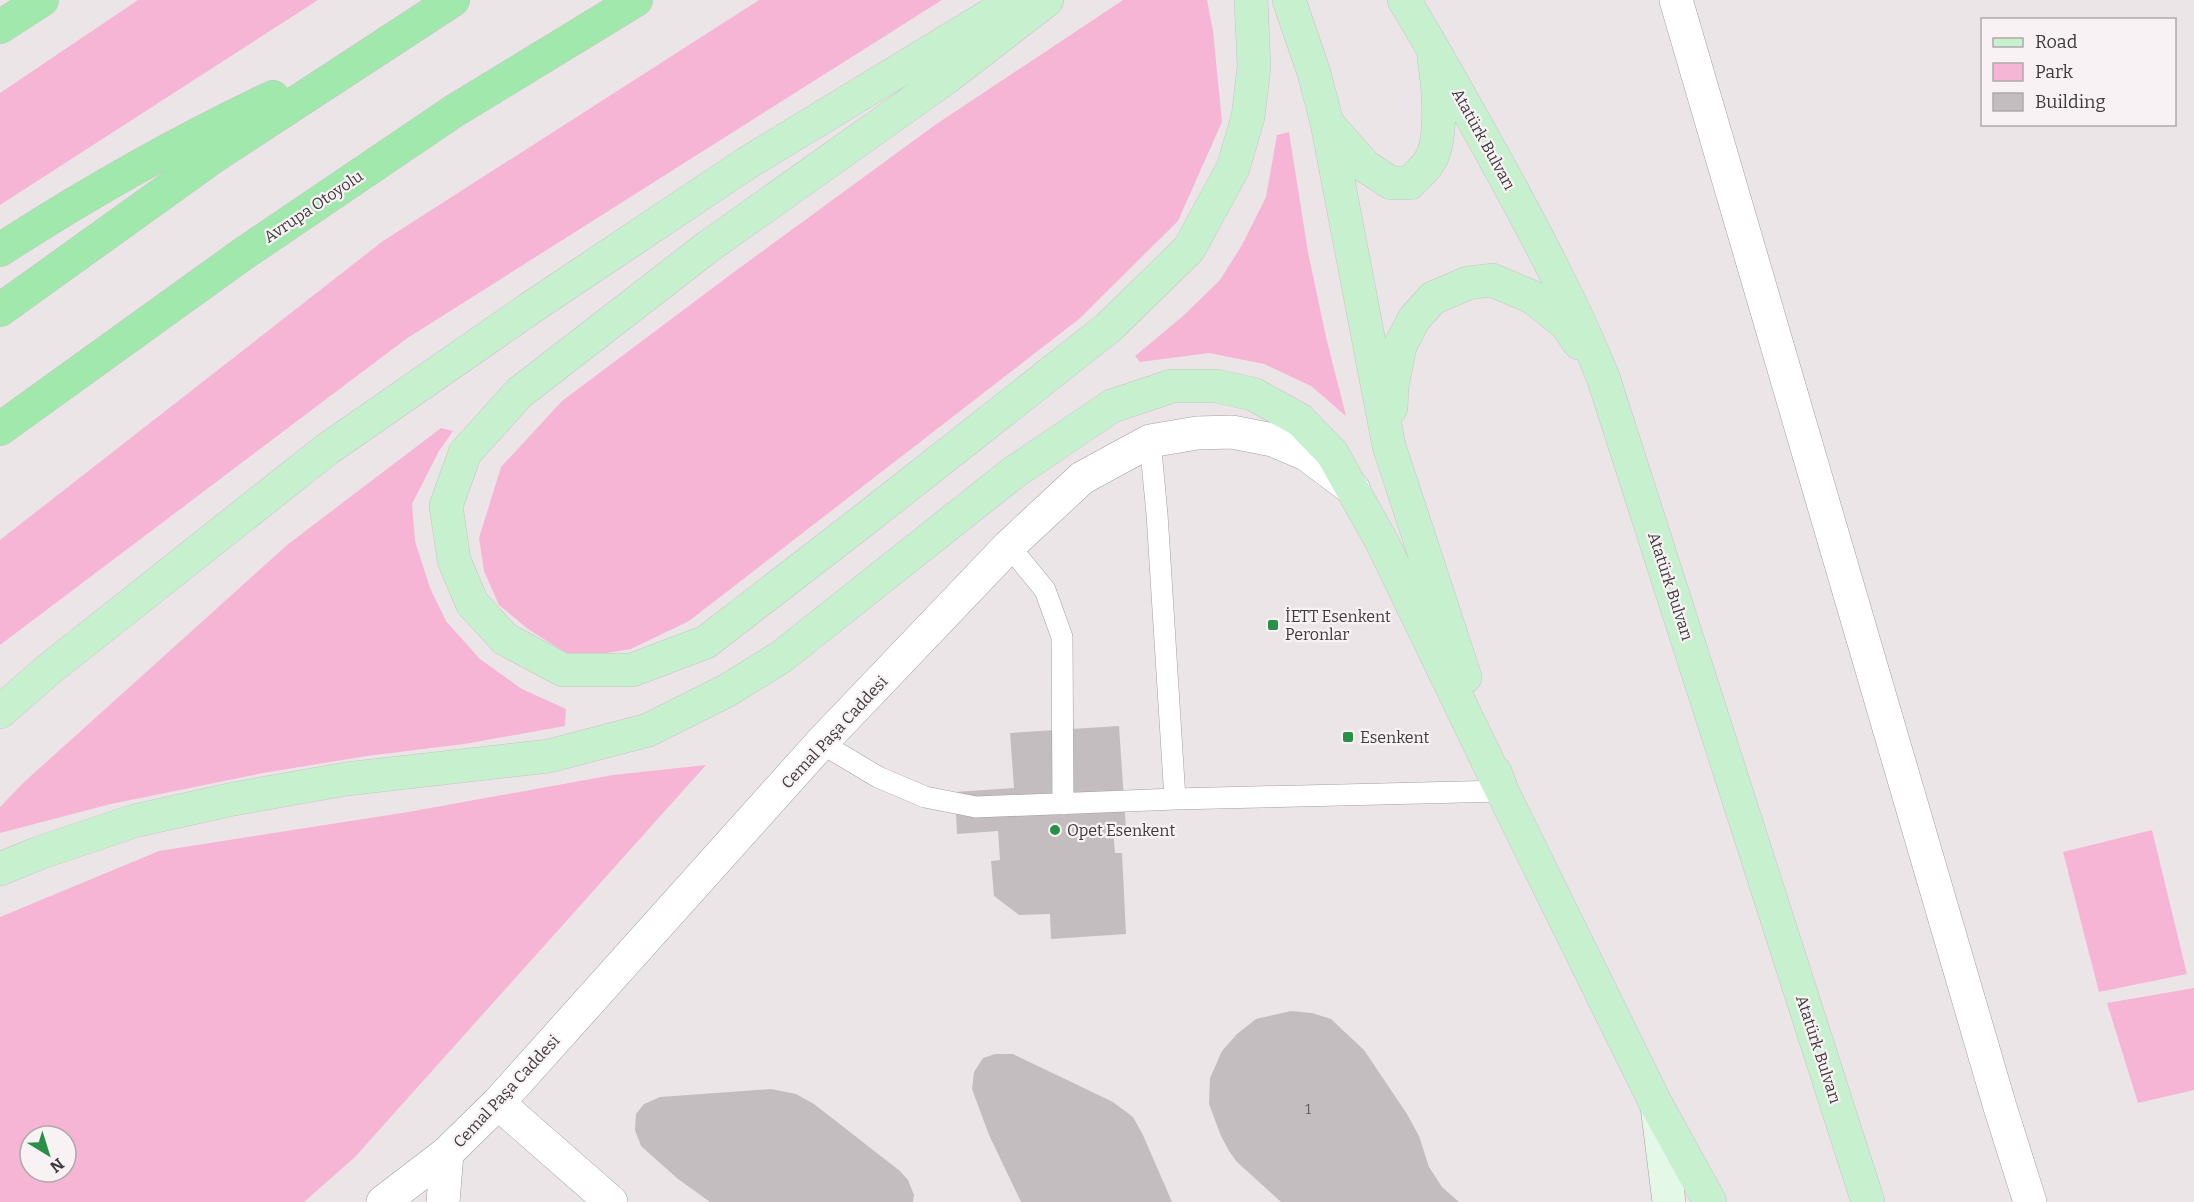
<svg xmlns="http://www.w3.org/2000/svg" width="2194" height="1202" font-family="Bitter,serif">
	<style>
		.green { fill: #f7b5d5; fill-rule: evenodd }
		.building { fill: #c4bdc0 }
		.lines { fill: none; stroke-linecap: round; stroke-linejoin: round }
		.service-casing { stroke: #a59ea1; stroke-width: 22 }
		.minor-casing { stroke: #a59ea1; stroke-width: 34 }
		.secondary-casing { stroke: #a59ea1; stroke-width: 34 }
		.primary-casing { stroke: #c5c4c4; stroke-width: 34 }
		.motorway-casing { stroke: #c5c4c4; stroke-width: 34 }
		.service { stroke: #fff; stroke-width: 21 }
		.minor { stroke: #fff; stroke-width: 33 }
		.secondary { stroke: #e3f8e6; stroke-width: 33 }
		.primary { stroke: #c7f1ce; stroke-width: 33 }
		.motorway { stroke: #a1e8ad; stroke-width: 33 }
		.poi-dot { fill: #299047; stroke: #f9f2f5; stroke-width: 2 }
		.labels { text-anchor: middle; stroke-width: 4.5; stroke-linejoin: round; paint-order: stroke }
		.number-label { font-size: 14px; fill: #605c5d }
		.street-label { font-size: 16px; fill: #3e3b3c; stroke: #f9f2f5 }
		.poi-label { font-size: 16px; fill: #3e3b3c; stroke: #f9f2f5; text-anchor: start }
	</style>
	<rect width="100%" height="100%" fill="#ece5e8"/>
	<path class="green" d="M138,0H318L0,205V93Z
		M759,0H942L406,339L0,645V540L383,241Z
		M1123,0H1207L1213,31L1222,122L1178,221L1079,319L689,621L631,649L595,655L566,653L528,629L499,605L484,571L479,538L501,467L562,401L734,272L935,125Z
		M1289,132L1308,252L1326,337L1346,416L1311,386L1264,364L1209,353L1140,362L1135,356L1183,316L1220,280L1242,245L1266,197L1277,135Z
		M441,428L453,431L439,451L412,504L415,541L430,588L446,621L480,659L522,689L566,709L565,726L464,744L367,756L263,773L111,804L0,833V807L22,784L287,545Z
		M706,765L355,1157L304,1202H0V917L159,851L408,812L613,775ZM30,1136H66V1172H30Z
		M2152,830L2187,974L2099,992L2063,852Z
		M2194,988V1090L2138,1103L2107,1003Z"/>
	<path class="building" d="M1119,726L1126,829H1113L1115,853H1122L1126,934L1051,939L1050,914L1019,915L994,896L991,861L1000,860L998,831L957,834L955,792L1014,788L1010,733Z
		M1291,1011L1312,1013L1331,1019L1364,1050L1407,1114L1419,1136L1429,1167L1442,1187L1459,1202H1281L1237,1162L1229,1151L1221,1136L1209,1104L1210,1078L1222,1051L1237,1034L1256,1019Z
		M995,1054H1013L1113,1102L1133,1117L1143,1135L1172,1202H1021L989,1135L972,1089L974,1072L983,1058Z
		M771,1089L796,1094L814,1104L900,1171L908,1180L914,1195L913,1202H710L678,1179L641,1146L635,1130L636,1114L644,1104L660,1097Z"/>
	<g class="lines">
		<defs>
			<path id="service" d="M1150,441L1157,514L1175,799L1502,791
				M1009,546L1045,590L1062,637L1063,804
				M821,743L878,777L925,797L976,807L1175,799"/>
			<path id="minor" d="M1676,0L2000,1107L2030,1202
				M498,1103L611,1202
				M383,1202L447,1153L498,1103L821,743L1009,546L1082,478L1150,441L1197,433L1232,432L1273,440L1306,454L1354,490
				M443,1202L447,1153"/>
			<path id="secondary" d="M1657,1106L1669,1202"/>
			<path id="primary" d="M1047,0L946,78L709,246L519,393L465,453L446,506L454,560L472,603L505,639L563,670H632L706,642L864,520L1108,328L1189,249L1233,168L1248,117L1254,67L1251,0
				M1289,0L1314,73L1327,123L1389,446L1465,677
				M1404,0C1440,59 1473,119 1506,179C1541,244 1575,308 1603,377L1868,1202
				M1327,123L1365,166L1391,183H1410C1416,176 1424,170 1429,162C1444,141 1438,83 1434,59
				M1391,408L1392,386L1400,346L1414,319L1433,298L1468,283L1492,280L1532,297L1566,324L1579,343
				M0,712L48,670L326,450L529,309L747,163L1015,0
				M1495,772L1502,791L1656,1104L1710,1202
				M0,869L39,853L134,821L233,799L346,779L549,756L648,730L726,691L781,657L1013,473L1112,406L1172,386H1216L1253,394L1300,420L1332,453L1382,542L1502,791"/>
			<path id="motorway" d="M0,27L42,0
				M0,250C88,193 178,142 273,97
				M0,310L216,155L453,0
				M0,429L243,254L454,111L636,0"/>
		</defs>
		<use href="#service" class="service-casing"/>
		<use href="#minor" class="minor-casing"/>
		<use href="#secondary" class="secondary-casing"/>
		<use href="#primary" class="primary-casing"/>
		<use href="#motorway" class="motorway-casing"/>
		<use href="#service" class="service"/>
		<use href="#minor" class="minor"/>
		<use href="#secondary" class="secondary"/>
		<use href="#primary" class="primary"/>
		<use href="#motorway" class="motorway"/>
	</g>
	<g class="poi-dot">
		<rect x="1267" y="619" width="12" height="12" rx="3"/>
		<rect x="1342" y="731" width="12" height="12" rx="3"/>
		<circle cx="1055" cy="830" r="6"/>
	</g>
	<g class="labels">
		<g class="number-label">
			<text x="1308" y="1114">1</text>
		</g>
		<g class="street-label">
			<text transform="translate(1484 139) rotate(61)" y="6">Atatürk Bulvarı</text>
			<text transform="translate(313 206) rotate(-34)" y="6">Avrupa Otoyolu</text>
			<text transform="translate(1671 586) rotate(72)" y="6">Atatürk Bulvarı</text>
			<text transform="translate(834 732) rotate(-47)" y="6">Cemal Paşa Caddesi</text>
			<text transform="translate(1819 1049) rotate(72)" y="6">Atatürk Bulvarı</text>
			<text transform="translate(506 1091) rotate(-47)" y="6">Cemal Paşa Caddesi</text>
		</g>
		<g class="poi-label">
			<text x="1285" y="622">İETT Esenkent<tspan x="1285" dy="18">Peronlar</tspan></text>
			<text x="1360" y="743">Esenkent</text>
			<text x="1067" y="836">Opet Esenkent</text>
		</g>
	</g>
	<rect x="1981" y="18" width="195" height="108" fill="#f9f2f5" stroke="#aea9ab" stroke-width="1.5"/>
	<rect x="1993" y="38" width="30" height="9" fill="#c7f1ce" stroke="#aea9ab" stroke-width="1.5"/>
	<text x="2035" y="48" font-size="18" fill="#3e3b3c">Road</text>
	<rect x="1993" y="63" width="30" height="18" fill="#f7b5d5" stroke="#aea9ab" stroke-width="1.5"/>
	<text x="2035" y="78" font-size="18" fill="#3e3b3c">Park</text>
	<rect x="1993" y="93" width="30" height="18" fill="#c4bdc0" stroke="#aea9ab" stroke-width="1.5"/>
	<text x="2035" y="108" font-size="18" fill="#3e3b3c">Building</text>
	<g transform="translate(48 1154) rotate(142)"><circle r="28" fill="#f9f2f5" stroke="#aea9ab" stroke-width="1.5"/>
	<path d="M0-4.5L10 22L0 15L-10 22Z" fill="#299047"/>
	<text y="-9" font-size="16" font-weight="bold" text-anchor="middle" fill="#3e3b3c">N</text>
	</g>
</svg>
